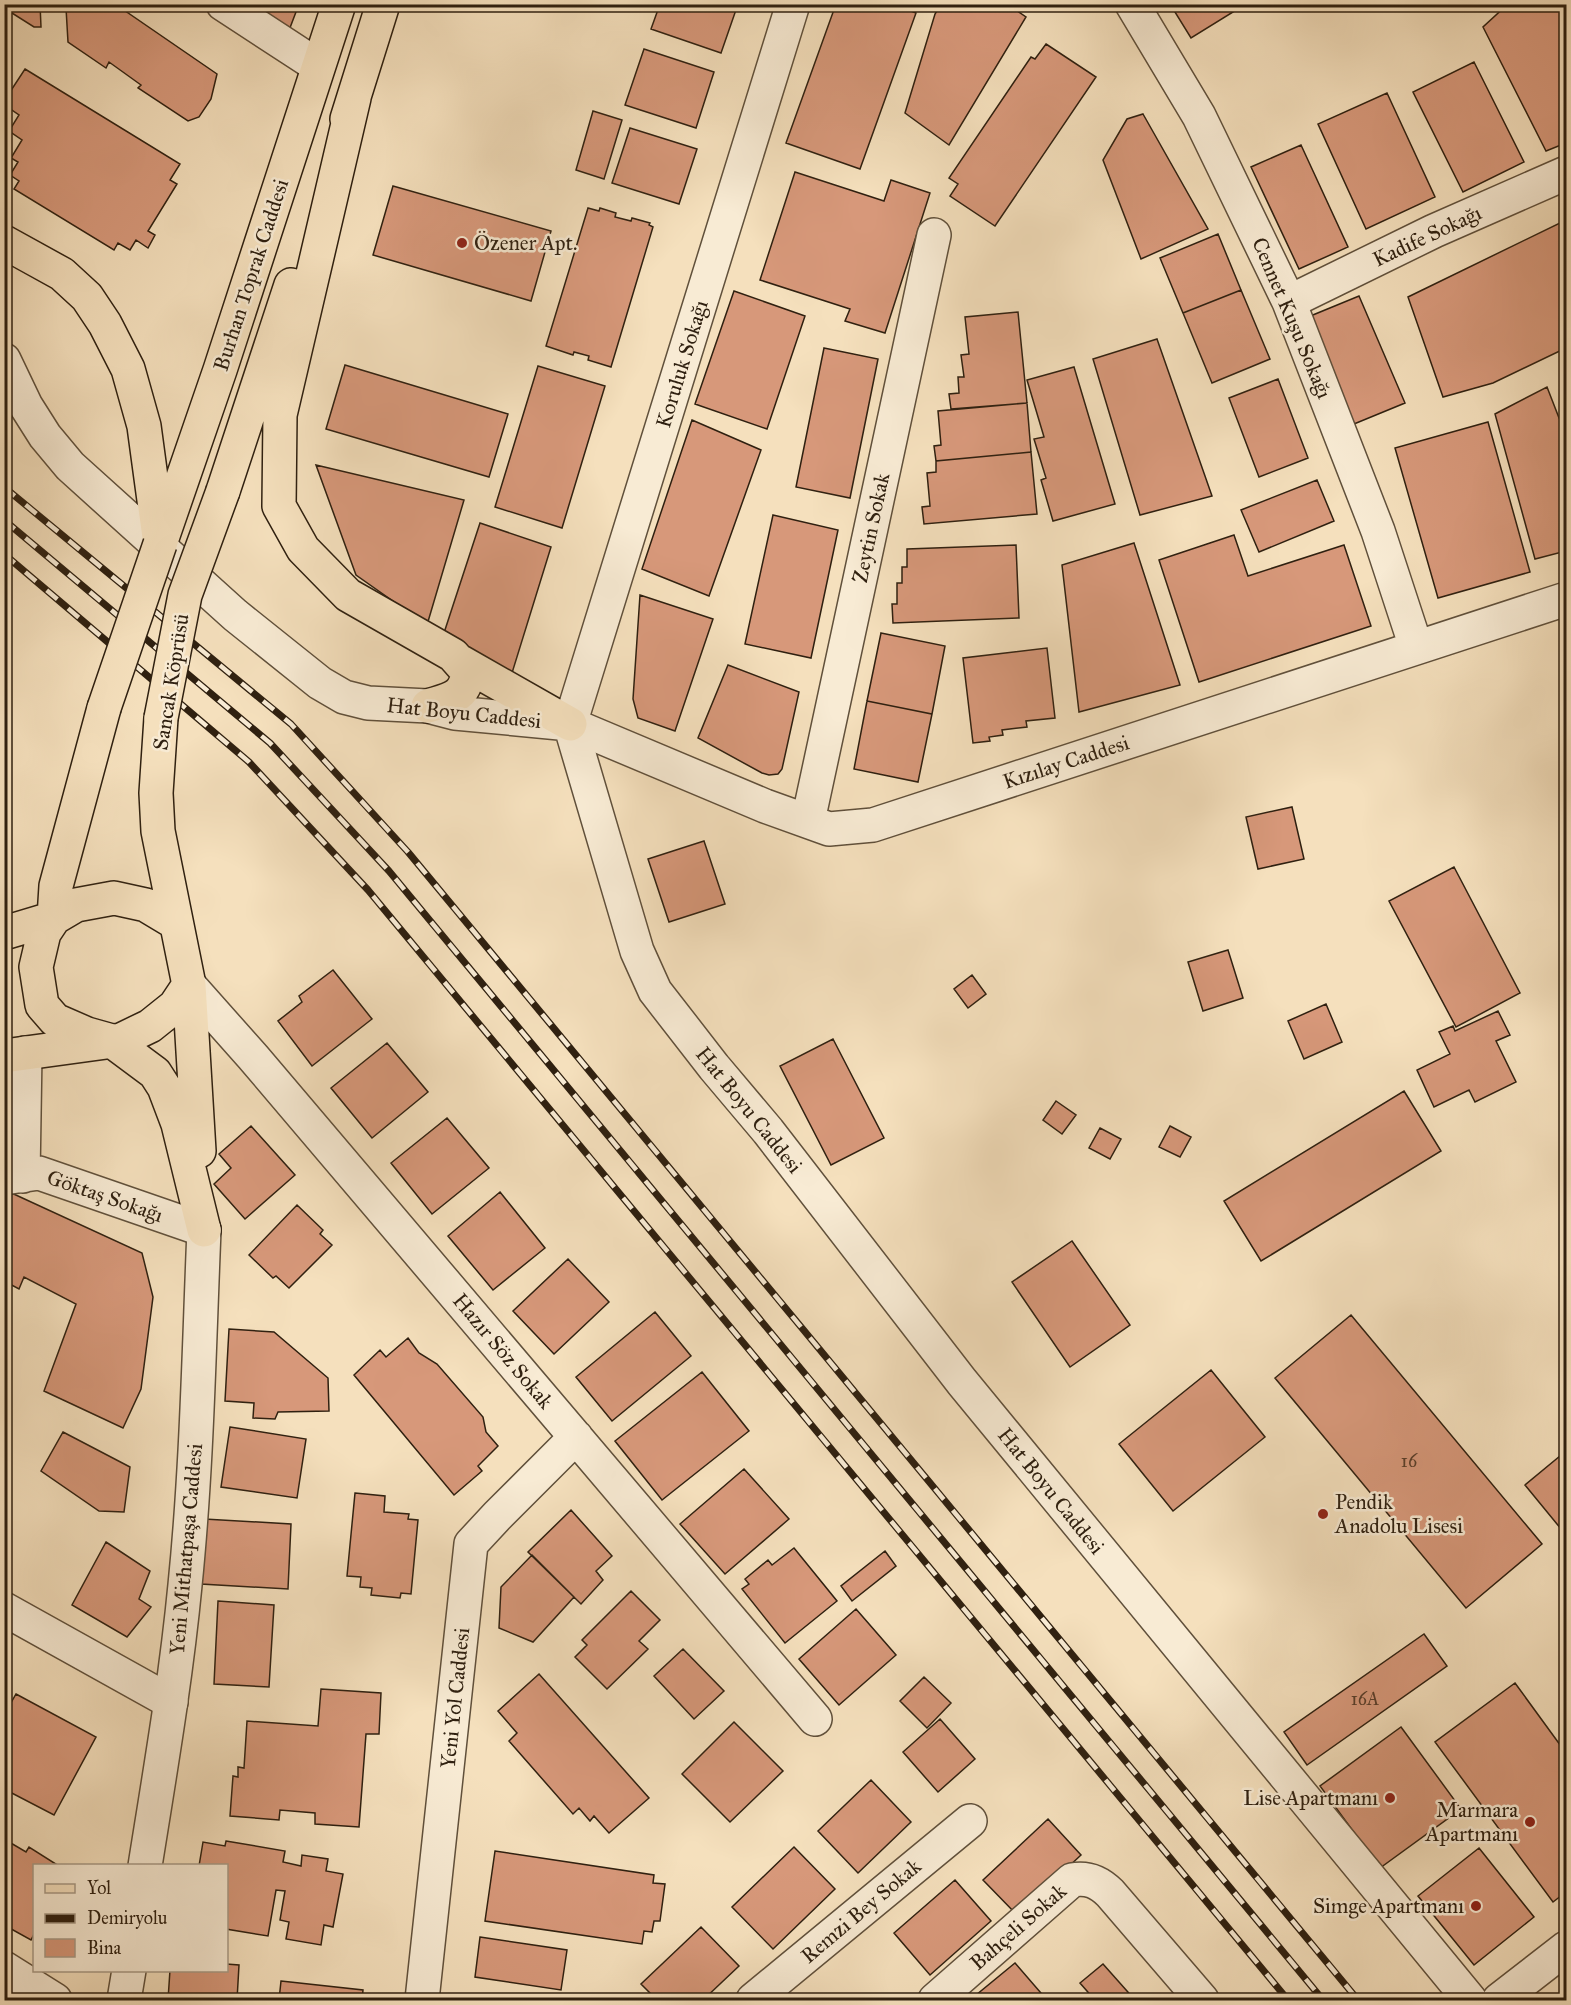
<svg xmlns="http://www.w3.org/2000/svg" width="1571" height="2005" font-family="'IM FELL Great Primer',serif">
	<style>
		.building { fill: #d7987a; stroke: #2f2010; stroke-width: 1.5 }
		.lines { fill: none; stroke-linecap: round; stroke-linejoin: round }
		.minor-casing { stroke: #60503b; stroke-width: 36 }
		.tertiary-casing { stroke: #60503b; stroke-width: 36 }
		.primary-casing { stroke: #2f2010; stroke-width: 36 }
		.minor { stroke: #f8ebd4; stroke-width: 33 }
		.tertiary { stroke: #f8ebd4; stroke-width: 33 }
		.primary { stroke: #f5e0bd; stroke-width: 33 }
		.rail-casing { stroke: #2f2010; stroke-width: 7 }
		.rail { stroke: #f8ebd4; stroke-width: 4.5; stroke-dasharray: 14; stroke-linecap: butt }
		.primary-bridge-casing { stroke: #2f2010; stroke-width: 36; stroke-linecap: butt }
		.primary-bridge { stroke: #f5e0bd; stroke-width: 33 }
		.poi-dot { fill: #8f2418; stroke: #f8ebd4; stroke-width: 2 }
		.labels { text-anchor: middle; stroke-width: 5; stroke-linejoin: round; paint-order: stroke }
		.number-label { font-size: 18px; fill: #593e2a }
		.street-label { font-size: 21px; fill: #2f2010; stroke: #f8ebd4 }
		.poi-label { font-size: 21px; fill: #2f2010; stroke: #f8ebd4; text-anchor: end }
	</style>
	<rect width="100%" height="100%" fill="#f5e0bd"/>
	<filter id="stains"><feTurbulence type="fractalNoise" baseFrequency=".00333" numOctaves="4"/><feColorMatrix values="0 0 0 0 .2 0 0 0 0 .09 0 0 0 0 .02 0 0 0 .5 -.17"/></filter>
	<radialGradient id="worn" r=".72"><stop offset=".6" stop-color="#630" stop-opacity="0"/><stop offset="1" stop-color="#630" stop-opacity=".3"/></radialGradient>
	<path class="building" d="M4,4H40L41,27H34L4,8Z
		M61,4H115L217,74L211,99L199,117L188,121L138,88L141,85L109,62L106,68L68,42L66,8Z
		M247,4H299L288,33Z
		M660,4H738L721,53L651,29Z
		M836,4H893L916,13L860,169L786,143Z
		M941,4H1007L1026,17L949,145L905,113L935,14Z
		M1170,4H1246L1191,38Z
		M1508,4H1566V143L1546,151L1483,27Z
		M1046,44L1096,77L995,226L950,196L958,184L949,178L1031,57L1035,59Z
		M644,49L714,72L696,128L625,105Z
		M1474,62L1524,162L1463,192L1413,92Z
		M25,69L180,164L170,180L177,184L148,231L155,235L148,248L136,240L130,250L118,243L114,250L14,189L19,181L10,175L18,162L11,158L22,140L9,131L19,115L9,108L8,95Z
		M1387,93L1435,197L1366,229L1318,124Z
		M593,111L622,120L604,179L576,170Z
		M1143,114L1208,229L1141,259L1103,160L1127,119Z
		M630,128L697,149L679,204L612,183Z
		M1301,145L1348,247L1299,269L1251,167Z
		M795,172L884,201L891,180L930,193L885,333L845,321L850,309L760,280Z
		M393,186L551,231L531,301L373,255Z
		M588,208L599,211L600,208L616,213L615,217L631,221L632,218L650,223L649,225L653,227L611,367L588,360L589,356L574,352L573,355L546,346Z
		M1564,221L1566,226V348L1493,383L1443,397L1408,297Z
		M1218,234L1241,290L1183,313L1160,258Z
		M1241,290L1270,359L1212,383L1183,313Z
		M734,291L805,316L767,429L695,404Z
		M1359,296L1405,403L1354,424L1308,317Z
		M1018,312L1027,403L951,409L949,394L959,393L958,377H964L961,355L969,354L965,317Z
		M1157,339L1212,496L1140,515L1093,359Z
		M824,348L878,359L850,498L796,487Z
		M345,365L508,414L489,477L326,429Z
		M538,366L605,386L562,528L495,507Z
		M1074,367L1115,504L1053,521L1041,480L1046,478L1034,439L1044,437L1027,380Z
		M1278,379L1308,458L1259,477L1229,398Z
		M1547,387L1566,436V551L1535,559L1495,414Z
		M1027,403L1031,452L936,461L934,446L941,445L938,411Z
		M692,420L761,450L709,596L642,569Z
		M1488,422L1530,572L1438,598L1395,448Z
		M1031,452L1037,514L924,524L922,507L930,506L927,473L936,472V461Z
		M316,465L464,500L427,625L356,575Z
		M1317,480L1334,521L1259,552L1241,510Z
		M773,515L838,530L811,658L745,644Z
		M480,523L551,547L512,673L443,636Z
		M1234,535L1248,576L1344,545L1371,626L1199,682L1159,560Z
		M1134,543L1180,685L1079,712L1062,565Z
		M1016,545L1019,618L893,623L892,604H897V583H902V567H907V549Z
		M640,595L713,619L675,731L638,718L633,699Z
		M881,633L945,646L932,714L867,701Z
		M1047,648L1055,718L1026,721L1027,727L1002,730L1003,735L989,737L990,741L973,743L963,658Z
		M728,665L799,692L782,769L778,774L769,775L762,773L698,738Z
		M867,701L932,714L918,782L854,769Z
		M1292,807L1304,859L1258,869L1246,817Z
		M704,841L725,904L669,922L648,859Z
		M1454,867L1520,993L1456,1027L1389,901Z
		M1228,950L1243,998L1203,1011L1188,962Z
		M333,970L372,1019L312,1066L278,1021L302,1002L299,996Z
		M972,975L986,994L968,1008L954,989Z
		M1326,1004L1342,1042L1304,1059L1288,1021Z
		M1498,1011L1510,1035L1496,1041L1516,1082L1475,1102L1469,1090L1434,1107L1417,1070L1450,1054L1439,1032L1453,1026L1455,1031Z
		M833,1039L884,1138L831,1165L780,1066Z
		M387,1043L428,1092L372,1138L331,1088Z
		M1404,1091L1441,1151L1261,1261L1224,1201Z
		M1056,1101L1076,1115L1062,1134L1043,1120Z
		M447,1118L489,1168L432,1214L391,1163Z
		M251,1126L295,1175L245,1219L214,1184L231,1168L219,1154Z
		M1170,1126L1191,1137L1180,1157L1159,1147Z
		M1100,1128L1121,1139L1110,1159L1089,1148Z
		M5,1190L142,1253L153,1297L141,1389L123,1428L44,1391L76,1304L24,1277L19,1289L4,1281Z
		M500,1192L545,1248L493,1290L448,1236Z
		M297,1205L323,1230L320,1234L332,1245L289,1288L276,1276L273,1278L249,1255Z
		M1072,1241L1130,1325L1070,1367L1012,1282Z
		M568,1259L609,1302L554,1354L513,1311Z
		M655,1312L691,1356L612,1421L576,1377Z
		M1351,1315L1542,1544L1466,1608L1275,1378Z
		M229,1329L274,1332L328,1378L329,1411L278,1412L275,1419L253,1418L254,1403L225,1401Z
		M408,1338L419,1353L437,1364L483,1417L486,1432L498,1446L478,1466L482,1471L454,1495L354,1375L380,1350L386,1357Z
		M1211,1370L1265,1437L1173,1511L1119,1444Z
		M702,1372L749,1431L662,1500L615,1441Z
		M230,1427L306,1439L297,1498L221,1487Z
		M63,1432L130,1467L124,1512L99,1511L41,1471Z
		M1566,1451V1535L1525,1485Z
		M744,1469L789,1519L725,1574L680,1524Z
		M355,1493L385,1496L384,1512L409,1514L408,1519L418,1520L411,1594L401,1593L400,1598L371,1595L372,1588L360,1587L361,1577L347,1576Z
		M571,1510L612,1556L596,1571L603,1580L581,1604L528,1552Z
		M204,1519L291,1524L288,1589L201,1584Z
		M106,1542L150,1571L139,1599L151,1607L127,1637L72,1605Z
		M794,1548L837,1601L785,1643L742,1589L749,1584L745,1579L768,1560L772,1565Z
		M885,1551L896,1566L852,1601L841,1586Z
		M532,1555L574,1597L533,1642L499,1628L501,1587Z
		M631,1591L660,1620L639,1641L648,1649L607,1689L575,1657L587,1645L582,1640Z
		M218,1601L274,1605L269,1687L214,1684Z
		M856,1609L896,1655L839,1705L799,1659Z
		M1424,1634L1447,1666L1307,1765L1284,1732Z
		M683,1649L724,1691L694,1719L654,1676Z
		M539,1674L649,1798L609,1833L594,1816L590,1821L579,1808L573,1814L509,1741L517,1733L498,1711Z
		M924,1677L951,1703L927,1728L900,1701Z
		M1515,1683L1566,1753V1892L1553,1902L1435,1742Z
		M321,1689L381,1693L379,1734H366L359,1827L315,1824V1813L280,1810L279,1820L230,1816L233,1776L238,1777V1767L244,1768L247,1721L318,1726Z
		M16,1694L96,1737L54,1815L4,1789V1715Z
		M940,1719L975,1759L938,1792L903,1752Z
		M734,1722L783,1771L730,1822L682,1774Z
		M1401,1727L1461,1809L1380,1868L1320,1786Z
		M871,1780L911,1822L858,1873L818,1831Z
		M1048,1819L1081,1855L1017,1915L983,1880Z
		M4,1839L26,1852L29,1847L59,1866H34V1934L31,1940L4,1925Z
		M226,1841L285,1851L283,1862L301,1866L302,1855L328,1859L326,1871L343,1874L333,1927L324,1925L321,1945L286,1939L289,1922L280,1920L285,1891L276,1890L268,1936L226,1929V1866H199L203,1842L225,1846Z
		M794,1847L835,1889L773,1949L732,1907Z
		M1479,1848L1534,1917L1474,1965L1418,1896Z
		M495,1851L654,1875L653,1883L665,1884L660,1921H654L652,1932L644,1931L642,1944L485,1921Z
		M955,1880L991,1921L930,1975L894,1933Z
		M701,1927L739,1966L703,2000H657L641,1984Z
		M480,1937L567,1950L561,1990L475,1977Z
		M1015,1963L1047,2000H970Z
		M226,1964L239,1965L237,2000H168L170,1970H226Z
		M1103,1964L1135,2000H1092L1094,1999L1080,1983Z
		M281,1981L363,1990L362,2000H279Z"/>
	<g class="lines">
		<defs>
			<path id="minor" d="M223,4L318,66
				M793,4L570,724L765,806L829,829L873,825L1566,599
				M1132,4L1199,116L1289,302L1378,531L1416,647
				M1289,302L1434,231L1566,173
				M808,821L934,235
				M189,985L253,1057L815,1719
				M23,1176L25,1053
				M4,1178L39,1173L204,1230
				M4,1609L171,1702
				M4,1968L55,2000
				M422,2000L471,1544L497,1516L576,1437
				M753,2000L970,1821
				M935,2000L1072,1880C1088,1877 1099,1882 1110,1893L1202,2000
				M1499,2000L1566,1948"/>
			<path id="tertiary" d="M4,360L26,406L45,436L70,466L235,615L320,683L344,697L368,703L428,706L455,713L570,724L637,951L655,991L714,1067L768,1131L962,1382L1470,2000
				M145,1866C160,1772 176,1679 185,1585C197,1467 199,1348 204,1230
				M124,2000L129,1970"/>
			<path id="primary" d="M354,98L280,415L279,506L303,549L348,595L453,655L468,672C465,698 450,699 428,706
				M347,119L383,4
				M4,242L62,274L87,297L105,324L128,369L144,426L159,537
				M223,491L291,285
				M160,544L220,370L339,4
				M461,662L570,724
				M104,708L56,886L54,918L44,933L36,967L42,1005L55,1020L87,1034L112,1041L155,1073L164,1087L178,1124L204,1230
				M161,718L156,793L158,831L189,985L199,1151
				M4,933L54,918L76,905L114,898L146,905L176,923
				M4,1056L121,1040L150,1026L175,1006L189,985"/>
		</defs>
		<use href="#minor" class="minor-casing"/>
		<use href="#tertiary" class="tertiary-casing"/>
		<use href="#primary" class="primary-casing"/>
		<use href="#minor" class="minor"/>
		<use href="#tertiary" class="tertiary"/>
		<use href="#primary" class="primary"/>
		<defs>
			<path id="rail" d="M4,487L291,724L408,852L1358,2000
				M4,520L270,743L389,871L1323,2000
				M4,554L249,762L368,890L1288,2000"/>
		</defs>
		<use href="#rail" class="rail-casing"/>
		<use href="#rail" class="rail"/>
		<defs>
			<path id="primary-bridge" d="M104,708L160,544
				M161,718L185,595L223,491"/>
		</defs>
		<use href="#primary-bridge" class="primary-bridge-casing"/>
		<use href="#primary-bridge" class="primary-bridge"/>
	</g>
	<g class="poi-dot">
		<circle cx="462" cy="243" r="6"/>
		<circle cx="1323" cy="1514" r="6"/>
		<circle cx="1390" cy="1798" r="6"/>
		<circle cx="1530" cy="1822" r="6"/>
		<circle cx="1476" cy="1906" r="6"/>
	</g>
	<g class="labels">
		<g class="number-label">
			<text x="1409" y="1467">16</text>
			<text x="1365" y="1705">16A</text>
		</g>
		<g class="street-label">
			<text transform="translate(1427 236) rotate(-25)" y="7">Kadife Sokağı</text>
			<text transform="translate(251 275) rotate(-72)" y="7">Burhan Toprak Caddesi</text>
			<text transform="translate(1292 318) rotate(67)" y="7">Cennet Kuşu Sokağı</text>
			<text transform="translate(682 364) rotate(-73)" y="7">Koruluk Sokağı</text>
			<text transform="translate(871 528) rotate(-78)" y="7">Zeytin Sokak</text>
			<text transform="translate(171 682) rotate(-81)" y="7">Sancak Köprüsü</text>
			<text transform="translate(464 713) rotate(6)" y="7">Hat Boyu Caddesi</text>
			<text transform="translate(1066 762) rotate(-18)" y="7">Kızılay Caddesi</text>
			<text transform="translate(749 1110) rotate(51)" y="7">Hat Boyu Caddesi</text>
			<text transform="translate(105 1196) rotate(19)" y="7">Göktaş Sokağı</text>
			<text transform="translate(503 1351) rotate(50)" y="7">Hazır Söz Sokak</text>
			<text transform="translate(1051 1491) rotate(51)" y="7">Hat Boyu Caddesi</text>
			<text transform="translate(186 1549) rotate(-85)" y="7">Yeni Mithatpaşa Caddesi</text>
			<text transform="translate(455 1698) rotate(-84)" y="7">Yeni Yol Caddesi</text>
			<text transform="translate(861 1911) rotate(-40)" y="7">Remzi Bey Sokak</text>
			<text transform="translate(1018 1927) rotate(-41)" y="7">Bahçeli Sokak</text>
		</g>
		<g class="poi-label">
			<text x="474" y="250" text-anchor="start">Özener Apt.</text>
			<text x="1335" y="1509" text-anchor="start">Pendik<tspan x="1335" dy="24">Anadolu Lisesi</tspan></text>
			<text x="1378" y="1805">Lise Apartmanı</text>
			<text x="1518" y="1817">Marmara<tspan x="1518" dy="24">Apartmanı</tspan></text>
			<text x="1464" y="1913">Simge Apartmanı</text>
		</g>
	</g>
	<rect width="1571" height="2005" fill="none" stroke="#f5e0bd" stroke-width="24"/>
	<rect x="6" y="6" width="1559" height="1993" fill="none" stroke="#2f2010" stroke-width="3"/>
	<rect x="12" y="12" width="1547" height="1981" fill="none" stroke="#2f2010" stroke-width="1.5"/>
	<rect x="33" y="1864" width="195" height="108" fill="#f8ebd4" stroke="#a89a86" stroke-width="1.5"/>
	<rect x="45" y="1884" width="30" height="9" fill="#f5e0bd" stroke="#a89a86" stroke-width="1.5"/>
	<text x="87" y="1894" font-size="18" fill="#2f2010">Yol</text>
	<rect x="45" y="1914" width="30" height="9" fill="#2f2010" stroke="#a89a86" stroke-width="1.5"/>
	<text x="87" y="1924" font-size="18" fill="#2f2010">Demiryolu</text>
	<rect x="45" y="1939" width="30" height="18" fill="#d7987a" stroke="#a89a86" stroke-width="1.5"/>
	<text x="87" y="1954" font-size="18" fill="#2f2010">Bina</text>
	<rect width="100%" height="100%" filter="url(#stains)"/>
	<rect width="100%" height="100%" fill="url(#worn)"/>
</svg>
